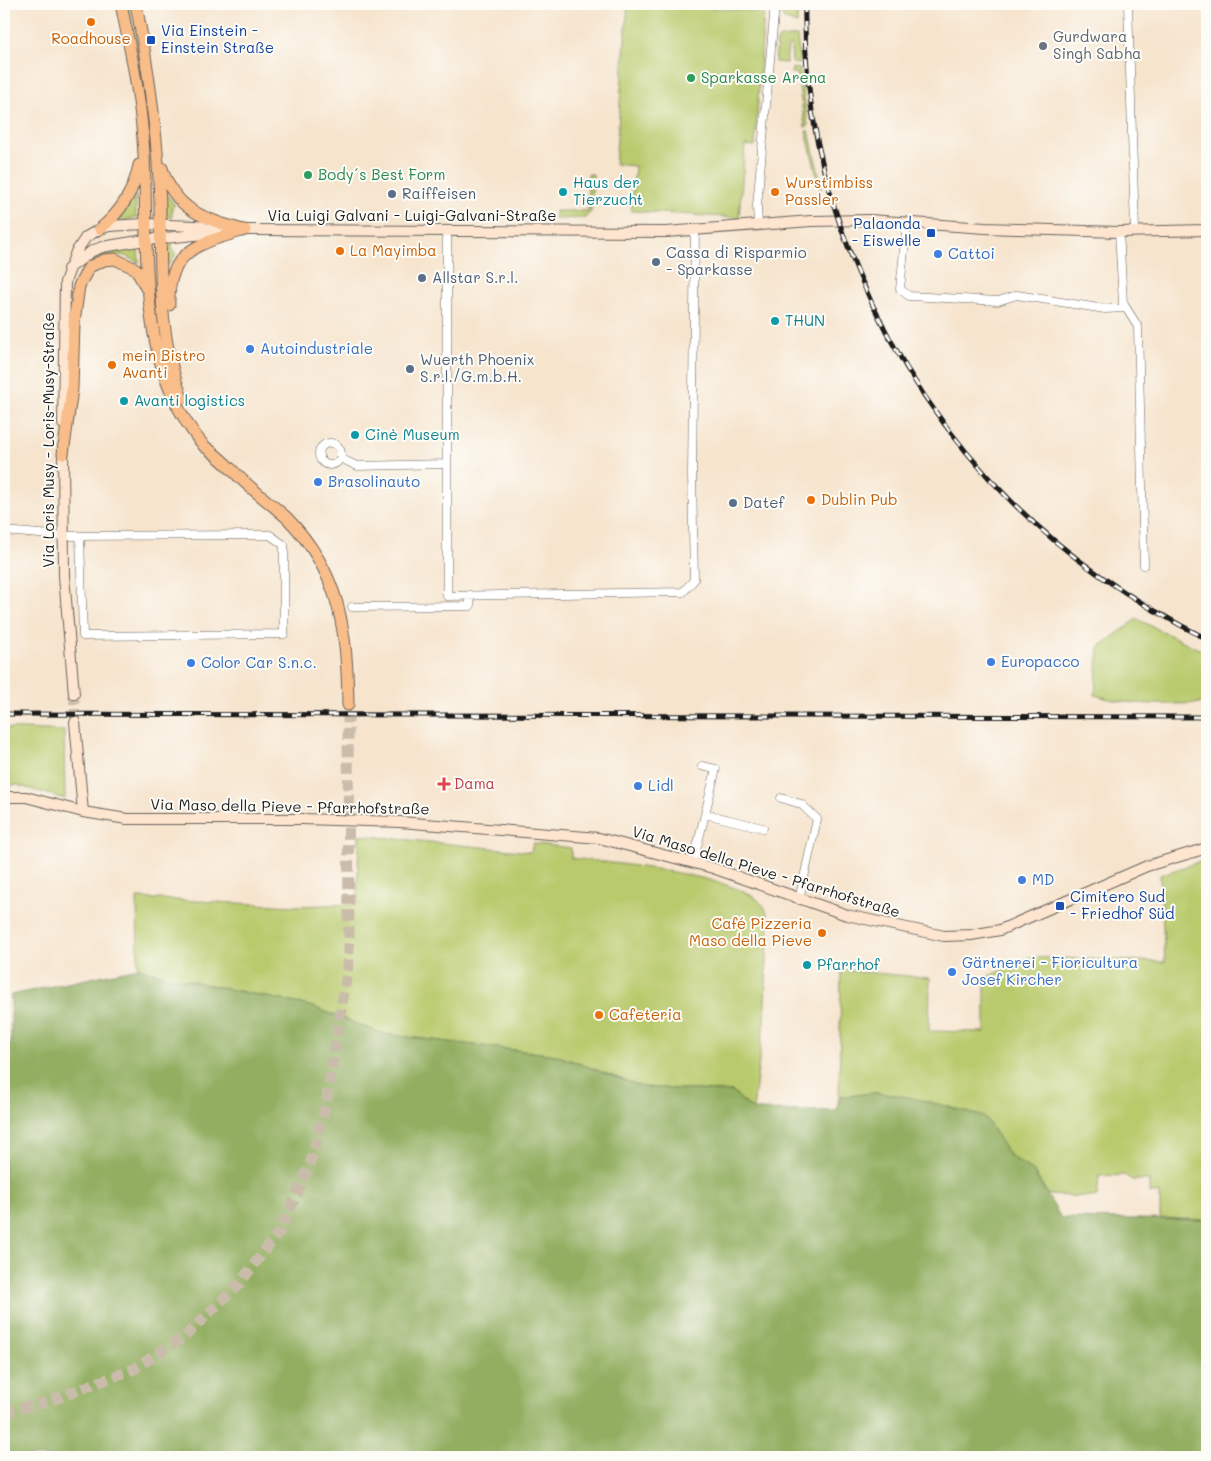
<svg xmlns="http://www.w3.org/2000/svg" width="1211" height="1461" font-family="Mali,sans-serif">
	<style>
		.green { fill: #b9ca6d; stroke: #6a7344 }
		.forest { fill: #92ae60; stroke: #57653e }
		.lines { fill: none; stroke-linecap: round; stroke-linejoin: round }
		.secondary-tunnel { stroke: #cabcaa; stroke-width: 10; stroke-dasharray: 10 5; stroke-linecap: butt }
		.primary-tunnel { stroke: #cabcaa; stroke-width: 11; stroke-dasharray: 11 5.5; stroke-linecap: butt }
		.street-casing { stroke: #68625a; stroke-width: 9 }
		.secondary-casing { stroke: #68625a; stroke-width: 12 }
		.primary-casing { stroke: #68625a; stroke-width: 13 }
		.street { stroke: #fff; stroke-width: 8 }
		.secondary { stroke: #fde5d0; stroke-width: 10 }
		.primary { stroke: #f9bd89; stroke-width: 11 }
		.rail-casing { stroke: #1c1c1c; stroke-width: 5 }
		.rail { stroke: #fdfcf7; stroke-width: 3; stroke-dasharray: 9; stroke-linecap: butt }
		.food-dot { fill: #e8710a; stroke: #fdfcf7; stroke-width: 2 }
		.transit-dot { fill: #1a4fb4; stroke: #fdfcf7; stroke-width: 2 }
		.worship-dot { fill: #6b7280; stroke: #fdfcf7; stroke-width: 2 }
		.leisure-dot { fill: #2e9e5b; stroke: #fdfcf7; stroke-width: 2 }
		.culture-dot { fill: #0f9aa8; stroke: #fdfcf7; stroke-width: 2 }
		.service-dot { fill: #5c6f8a; stroke: #fdfcf7; stroke-width: 2 }
		.shop-dot { fill: #3f7fe0; stroke: #fdfcf7; stroke-width: 2 }
		.health-dot { fill: #e0444e; stroke: #fdfcf7; stroke-width: 2 }
		.labels { text-anchor: middle; stroke-width: 4; stroke-linejoin: round; paint-order: stroke }
		.transit-label { font-size: 15px; fill: #164399; stroke: #fdfcf7; text-anchor: start }
		.worship-label { font-size: 15px; fill: #5b616d; stroke: #fdfcf7; text-anchor: start }
		.food-label { font-size: 15px; fill: #c56008; stroke: #fdfcf7; text-anchor: start }
		.leisure-label { font-size: 15px; fill: #27864d; stroke: #fdfcf7; text-anchor: start }
		.culture-label { font-size: 15px; fill: #0d838f; stroke: #fdfcf7; text-anchor: start }
		.service-label { font-size: 15px; fill: #4e5e75; stroke: #fdfcf7; text-anchor: start }
		.street-label { font-size: 15px; fill: #1c1c1c; stroke: #fdfcf7 }
		.shop-label { font-size: 15px; fill: #366cbe; stroke: #fdfcf7; text-anchor: start }
		.health-label { font-size: 15px; fill: #be3a42; stroke: #fdfcf7; text-anchor: start }
	</style>
	<rect width="100%" height="100%" fill="#fdfcf7"/>
	<filter id="ink" filterUnits="userSpaceOnUse"><feTurbulence type="fractalNoise" baseFrequency=".02" numOctaves="2"/><feDisplacementMap in="SourceGraphic" scale="10" xChannelSelector="R" yChannelSelector="G"/><feConvolveMatrix kernelMatrix="1 2 1 2 8 2 1 2 1" color-interpolation-filters="sRGB"/></filter>
	<filter id="wash" filterUnits="userSpaceOnUse"><feTurbulence type="fractalNoise" baseFrequency=".0096" numOctaves="4" result="noise"/><feDisplacementMap in="SourceGraphic" scale="20" xChannelSelector="R" yChannelSelector="G"/><feGaussianBlur stdDeviation="1.12" result="paint"/><feColorMatrix in="noise" values="0 0 0 0 0 0 0 0 0 0 0 0 0 0 0 0 0 1.4 0 .05"/><feComposite in="paint" operator="in"/></filter>
	<g filter="url(#wash)">
		<rect width="100%" height="100%" fill="#f6e4cd"/>
		<path class="green" d="M129,4L142,70H140L127,5Z
			M628,4H664L764,12L755,146L745,145L739,218L631,211L635,166L615,164Z
			M780,4H785L784,11H791L792,4H797V24L785,20L780,12Z
			M797,36L800,64L792,63L791,45L788,46L786,63L775,62L777,41L780,38Z
			M792,68L800,69L808,126L805,127L797,73H791Z
			M806,131H809L822,188L820,189Z
			M588,174H593L591,212L585,218L555,219V211H588Z
			M136,195V218L119,221Z
			M167,195L175,205L172,207V217L166,218L165,197Z
			M166,242H172V250L176,254L170,264H167Z
			M138,247L139,263L126,256L114,255L88,261L101,254Z
			M1137,619L1207,653V703C1170,704 1131,707 1095,695L1099,647Z
			M4,728L64,731L65,799L17,785H4Z
			M359,835L531,852L533,843L571,848V858C611,863 739,875 763,905C766,908 767,915 769,919L764,1021L753,1110L733,1092L642,1087L556,1055L383,1034L310,1006L166,976L138,968L137,898L295,906L357,904Z
			M1207,859V1220L1160,1218V1193H1149V1180H1132L1125,1175L1099,1176L1097,1197L1049,1195L1033,1171L1010,1156L998,1139L876,1093L850,1097L839,1096L841,970L930,978L929,1031L985,1032V978L1029,957L1165,962L1160,875Z"/>
		<path class="forest" d="M138,968L166,976L310,1006L383,1034L556,1055L642,1087L733,1092L753,1110L837,1111L839,1096C852,1097 865,1092 878,1093C914,1096 949,1107 985,1117L1010,1156L1033,1171L1061,1218L1207,1220V1457H4V1213L6,1202L4,1198V1047L11,1045V995Z"/>
	</g>
	<g filter="url(#ink)">
		<g class="lines">
			<path class="secondary-tunnel" d="M74,694L75,722"/>
			<path class="primary-tunnel" d="M4,1412L47,1402L134,1369L185,1336L239,1284L280,1231L310,1164L326,1104L349,960L348,705"/>
			<defs>
				<path id="street" d="M1128,4L1135,231
					M907,222L900,289L909,296L998,301L1017,295L1105,309L1126,308
					M758,225L757,206L775,4
					M447,231V596L683,592L694,580L692,473L695,229
					M1119,232L1123,303L1138,327L1144,565
					M319 454a11 11 0 1 1 22 0a11 11 0 1 1-22 0Z
					M340,458L357,466L446,464
					M4,531L64,536L270,535L284,545V634L83,636L80,536
					M352,607L470,606V595
					M781,798L801,804L817,819L799,900
					M705,814L763,828
					M693,863L716,769L702,766"/>
				<path id="secondary" d="M68,269L92,251L102,247L145,240L245,230L666,232L811,221L869,220L985,228L1119,232L1207,230
					M63,424L65,282L76,252L86,237L100,229L109,226L144,224L219,227
					M63,446L64,576L74,694
					M75,722L83,812
					M4,797H26L83,812L127,819H302L400,822L599,838L713,868L847,915L944,936L971,935L1000,930L1147,866L1207,848"/>
				<path id="primary" d="M121,4C130,48 140,94 143,139C151,241 131,361 204,446C221,457 234,473 249,486C262,497 275,507 287,518C341,573 347,632 348,705
					M136,4C147,62 156,121 159,180C163,254 154,328 182,398
					M162,168C174,210 205,219 243,230
					M100,229C121,212 134,191 139,165
					M169,305C167,250 200,243 245,230
					M63,454L72,389L74,323L79,286L89,267L104,260L115,259L136,269L146,288"/>
			</defs>
			<use href="#street" class="street-casing"/>
			<use href="#secondary" class="secondary-casing"/>
			<use href="#primary" class="primary-casing"/>
			<use href="#street" class="street"/>
			<use href="#secondary" class="secondary"/>
			<use href="#primary" class="primary"/>
			<defs>
				<path id="rail" d="M805,4C801,187 883,374 1012,502C1069,559 1135,603 1207,639
					M4,714L1207,717"/>
			</defs>
			<use href="#rail" class="rail-casing"/>
			<use href="#rail" class="rail"/>
		</g>
	</g>
	<g class="food-dot">
		<circle cx="91" cy="22" r="5"/>
		<circle cx="775" cy="192" r="5"/>
		<circle cx="340" cy="251" r="5"/>
		<circle cx="112" cy="365" r="5"/>
		<circle cx="811" cy="500" r="5"/>
		<circle cx="822" cy="933" r="5"/>
		<circle cx="599" cy="1015" r="5"/>
	</g>
	<g class="transit-dot">
		<rect x="146" y="35" width="10" height="10" rx="2.5"/>
		<rect x="926" y="228" width="10" height="10" rx="2.5"/>
		<rect x="1055" y="901" width="10" height="10" rx="2.5"/>
	</g>
	<circle class="worship-dot" cx="1043" cy="46" r="5"/>
	<g class="leisure-dot">
		<circle cx="691" cy="78" r="5"/>
		<circle cx="308" cy="175" r="5"/>
	</g>
	<g class="culture-dot">
		<circle cx="563" cy="192" r="5"/>
		<circle cx="775" cy="321" r="5"/>
		<circle cx="124" cy="401" r="5"/>
		<circle cx="355" cy="435" r="5"/>
		<circle cx="807" cy="965" r="5"/>
	</g>
	<g class="service-dot">
		<circle cx="392" cy="194" r="5"/>
		<circle cx="656" cy="262" r="5"/>
		<circle cx="422" cy="278" r="5"/>
		<circle cx="410" cy="369" r="5"/>
		<circle cx="733" cy="503" r="5"/>
	</g>
	<g class="shop-dot">
		<circle cx="938" cy="254" r="5"/>
		<circle cx="250" cy="349" r="5"/>
		<circle cx="318" cy="482" r="5"/>
		<circle cx="991" cy="662" r="5"/>
		<circle cx="191" cy="663" r="5"/>
		<circle cx="638" cy="786" r="5"/>
		<circle cx="1022" cy="880" r="5"/>
		<circle cx="952" cy="972" r="5"/>
	</g>
	<path class="health-dot" d="M441.5 776.5h5v5h5v5h-5v5h-5v-5h-5v-5h5z"/>
	<g class="labels">
		<g class="transit-label">
			<text x="161" y="36">Via Einstein -<tspan x="161" dy="17">Einstein Straße</tspan></text>
			<text x="921" y="229" text-anchor="end">Palaonda<tspan x="921" dy="17">- Eiswelle</tspan></text>
			<text x="1070" y="902">Cimitero Sud<tspan x="1070" dy="17">- Friedhof Süd</tspan></text>
		</g>
		<g class="worship-label">
			<text x="1053" y="42">Gurdwara<tspan x="1053" dy="17">Singh Sabha</tspan></text>
		</g>
		<g class="food-label">
			<text x="91" y="44" text-anchor="middle">Roadhouse</text>
			<text x="785" y="188">Wurstimbiss<tspan x="785" dy="17">Passler</tspan></text>
			<text x="350" y="256">La Mayimba</text>
			<text x="122" y="361">mein Bistro<tspan x="122" dy="17">Avanti</tspan></text>
			<text x="821" y="505">Dublin Pub</text>
			<text x="812" y="929" text-anchor="end">Café Pizzeria<tspan x="812" dy="17">Maso della Pieve</tspan></text>
			<text x="609" y="1020">Cafeteria</text>
		</g>
		<g class="leisure-label">
			<text x="701" y="83">Sparkasse Arena</text>
			<text x="318" y="180">Body´s Best Form</text>
		</g>
		<g class="culture-label">
			<text x="573" y="188">Haus der<tspan x="573" dy="17">Tierzucht</tspan></text>
			<text x="785" y="326">THUN</text>
			<text x="134" y="406">Avanti logistics</text>
			<text x="365" y="440">Cinè Museum</text>
			<text x="817" y="970">Pfarrhof</text>
		</g>
		<g class="service-label">
			<text x="402" y="199">Raiffeisen</text>
			<text x="666" y="258">Cassa di Risparmio<tspan x="666" dy="17">- Sparkasse</tspan></text>
			<text x="432" y="283">Allstar S.r.l.</text>
			<text x="420" y="365">Wuerth Phoenix<tspan x="420" dy="17">S.r.l./G.m.b.H.</tspan></text>
			<text x="743" y="508">Datef</text>
		</g>
		<g class="street-label">
			<text x="412" y="221">Via Luigi Galvani - Luigi-Galvani-Straße</text>
			<text transform="translate(49 440) rotate(-90)" y="5">Via Loris Musy - Loris-Musy-Straße</text>
			<text transform="translate(290 807) rotate(1)" y="5">Via Maso della Pieve - Pfarrhofstraße</text>
			<text transform="translate(766 872) rotate(17)" y="5">Via Maso della Pieve - Pfarrhofstraße</text>
		</g>
		<g class="shop-label">
			<text x="948" y="259">Cattoi</text>
			<text x="260" y="354">Autoindustriale</text>
			<text x="328" y="487">Brasolinauto</text>
			<text x="1001" y="667">Europacco</text>
			<text x="201" y="668">Color Car S.n.c.</text>
			<text x="648" y="791">Lidl</text>
			<text x="1032" y="885">MD</text>
			<text x="962" y="968">Gärtnerei - Fioricultura<tspan x="962" dy="17">Josef Kircher</tspan></text>
		</g>
		<g class="health-label">
			<text x="454" y="789">Dama</text>
		</g>
	</g>
	<rect width="1211" height="1461" fill="none" stroke="#fdfcf7" stroke-width="20"/>
</svg>
